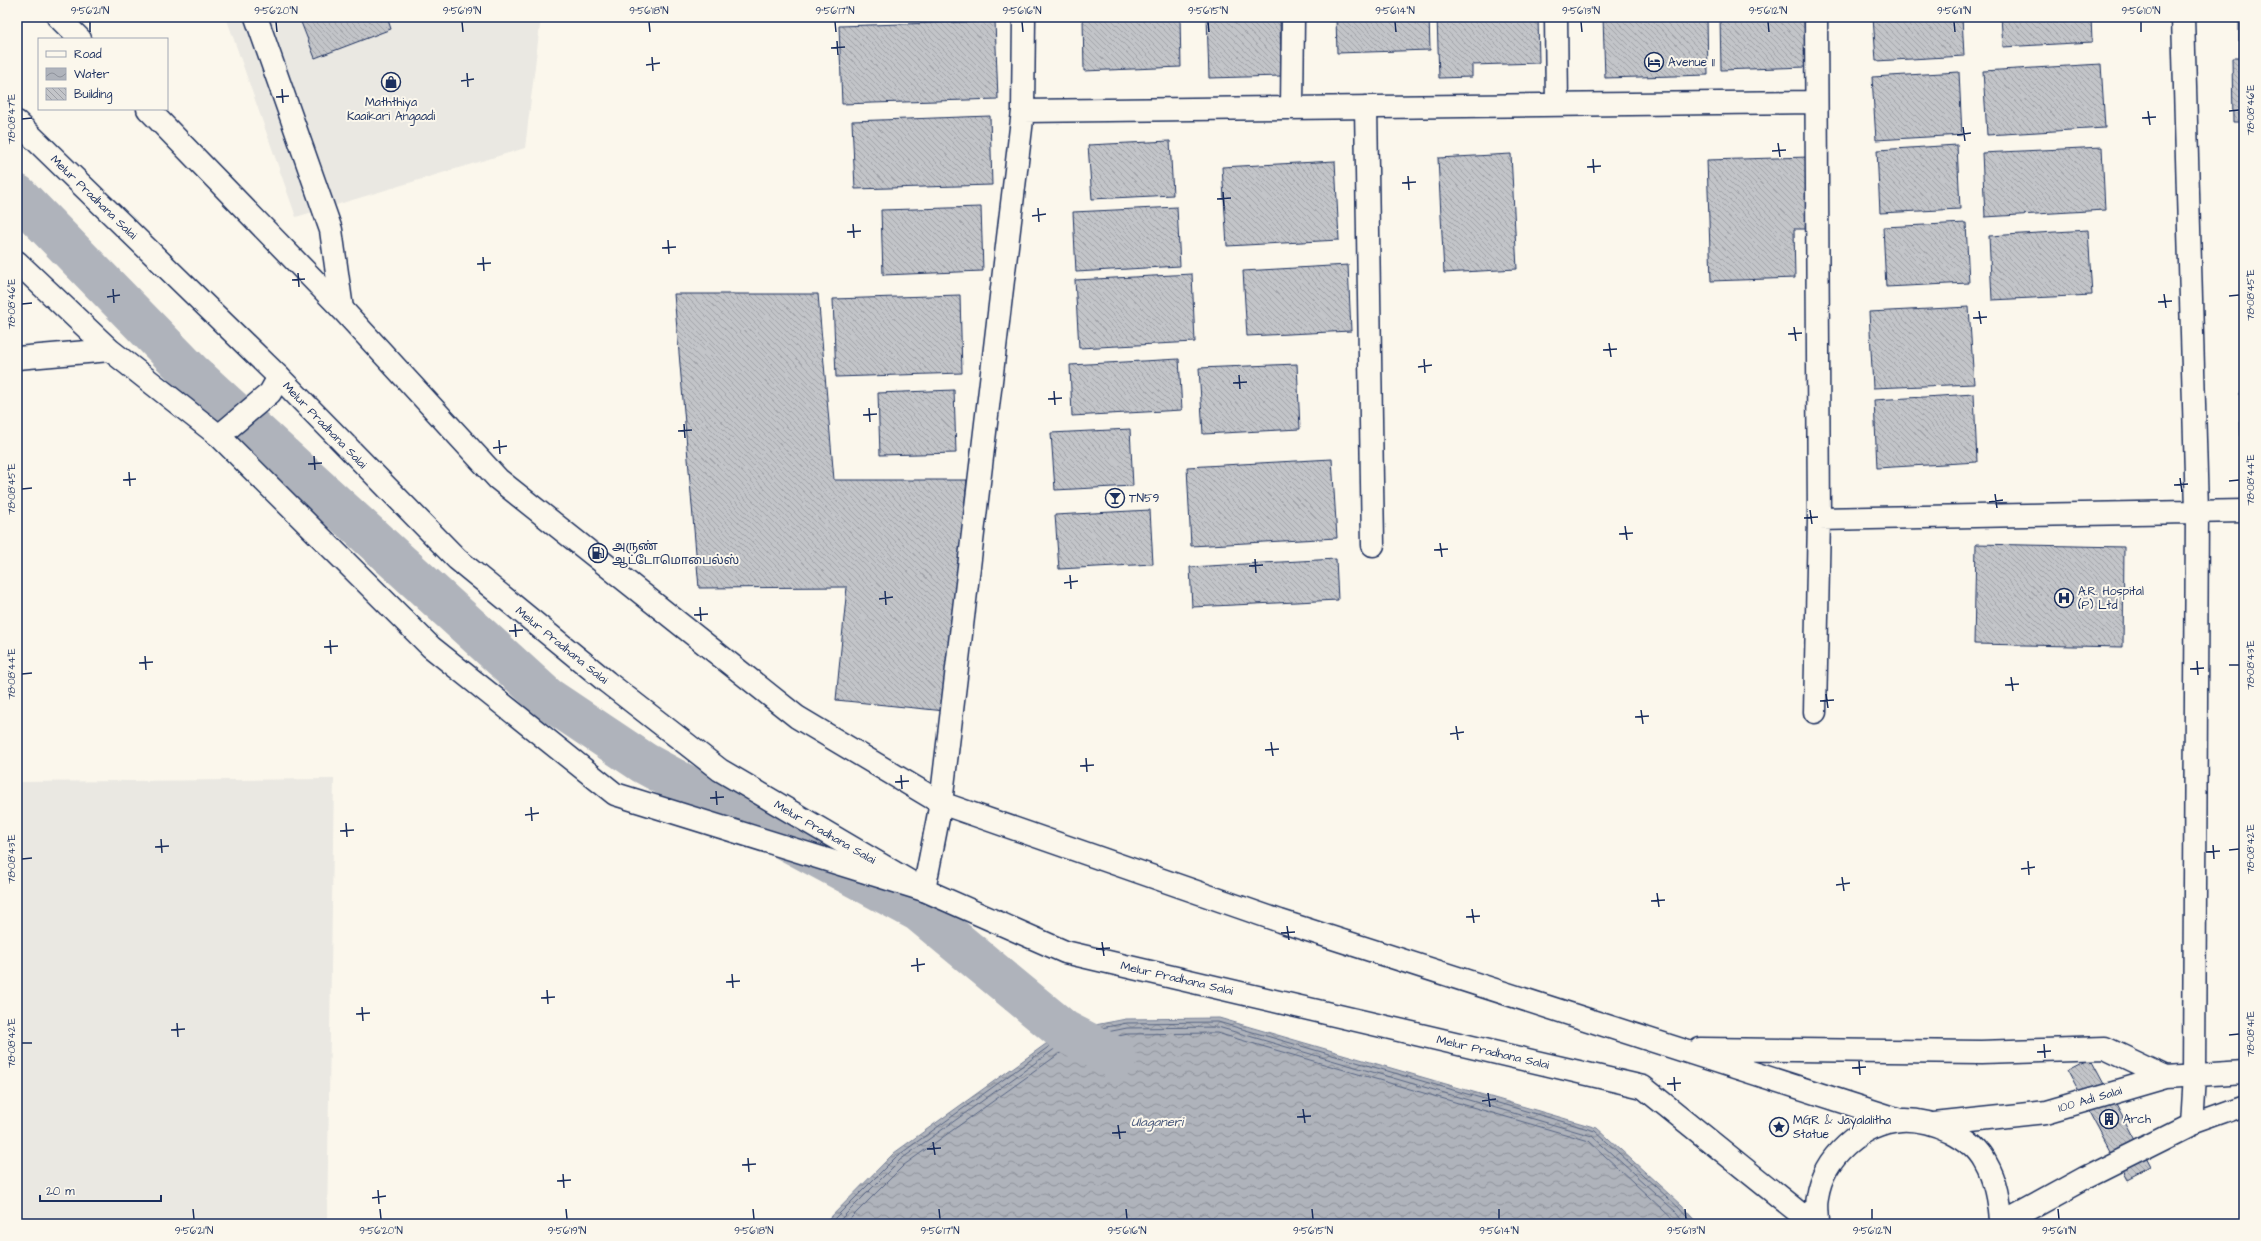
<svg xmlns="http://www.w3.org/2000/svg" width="2261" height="1241" font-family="'Architects Daughter','Noto Sans Tamil',sans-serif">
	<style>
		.built { fill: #eae8e2 }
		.water { fill: url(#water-waves); stroke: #747e96 }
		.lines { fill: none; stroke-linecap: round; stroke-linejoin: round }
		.shore { stroke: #566483; stroke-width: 1 }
		.canal { stroke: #afb3bb; stroke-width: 42 }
		.building { fill: url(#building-back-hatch); stroke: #1b2f5e }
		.minor-casing { stroke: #1b2f5e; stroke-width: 25 }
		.major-casing { stroke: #1b2f5e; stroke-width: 25 }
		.minor { stroke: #fbf7ec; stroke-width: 22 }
		.major { stroke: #fbf7ec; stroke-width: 22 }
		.ticks { fill: none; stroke: #1b2f5e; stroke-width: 1.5 }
		.labels { text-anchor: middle; stroke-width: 4; stroke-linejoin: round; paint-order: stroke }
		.poi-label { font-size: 12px; fill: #1b2f5e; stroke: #fbf7ec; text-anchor: start }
		.street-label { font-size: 12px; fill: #1b2f5e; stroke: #fbf7ec }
		.water-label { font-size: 13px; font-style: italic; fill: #47577a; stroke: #fbf7ec }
		.neatline { fill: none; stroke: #1b2f5e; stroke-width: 1.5 }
		.ticks-label { font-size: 10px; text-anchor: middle; fill: #1b2f5e }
	</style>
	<defs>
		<pattern id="water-waves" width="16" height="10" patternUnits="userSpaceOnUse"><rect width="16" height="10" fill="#afb3bb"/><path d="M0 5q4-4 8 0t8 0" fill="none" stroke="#8e929b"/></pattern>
		<pattern id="building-back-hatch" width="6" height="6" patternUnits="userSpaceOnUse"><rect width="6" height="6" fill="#c3c5c9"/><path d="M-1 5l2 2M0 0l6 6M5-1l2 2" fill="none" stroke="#9ea0a6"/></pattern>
	</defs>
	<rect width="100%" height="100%" fill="#fbf7ec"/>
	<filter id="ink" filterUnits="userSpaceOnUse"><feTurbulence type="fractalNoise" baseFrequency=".025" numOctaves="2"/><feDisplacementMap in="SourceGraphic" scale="8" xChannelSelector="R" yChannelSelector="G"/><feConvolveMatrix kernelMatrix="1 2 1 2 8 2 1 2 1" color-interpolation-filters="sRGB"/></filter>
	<g filter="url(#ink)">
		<path class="built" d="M226,17H541L525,148L296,217Z
			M334,779L327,1224H17V782Z"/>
		<path class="water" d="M1219,1018L1597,1128L1682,1206L1698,1224H824L894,1153L1064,1031L1126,1019Z"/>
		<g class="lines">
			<path class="shore" d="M829,1224L896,1157L1065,1035L1127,1023L1218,1022L1595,1131L1679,1208L1693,1224
				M836,1224L900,1160L1067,1040L1127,1028L1218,1027L1592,1136L1676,1212L1686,1224
				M845,1224L904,1165L1070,1046L1128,1034L1217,1033L1589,1141L1678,1224"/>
			<path class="canal" d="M17,195L190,372L547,698L644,763L919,911L1064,1031L1116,1058"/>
		</g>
		<path class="building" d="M299,17H387L391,29L315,58Z
			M1083,17H1180L1181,67L1084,71Z
			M1207,17H1280L1281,76L1209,78Z
			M1336,17H1429L1430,50L1337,53Z
			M1437,17H1538L1539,63L1472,65V77L1439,78Z
			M1603,17H1707L1708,75L1605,78Z
			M1720,17H1804L1806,67L1721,70Z
			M1873,17H1962L1964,56L1876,61Z
			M2001,17H2091L2092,42L2003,47Z
			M2239,17H2244V41H2239Z
			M995,21L998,99L842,104L839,26Z
			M2232,58H2244V122H2233Z
			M2101,64L2105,128L1987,135L1983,71Z
			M1959,72L1962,135L1876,140L1872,77Z
			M990,116L992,185L855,189L852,121Z
			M1170,141L1173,195L1092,199L1088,145Z
			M1957,145L1960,209L1880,213L1877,150Z
			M2102,147L2105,210L1985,217L1982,153Z
			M1511,154L1517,269L1444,273L1438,158Z
			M1809,157L1811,229H1794L1795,278L1711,281L1707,160Z
			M1335,161L1339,240L1227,246L1222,167Z
			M981,207L983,271L883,275L881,210Z
			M1177,207L1180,266L1076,272L1073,212Z
			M1966,223L1969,283L1886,287L1883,227Z
			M2088,230L2092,295L1992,300L1989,236Z
			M1348,265L1351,331L1247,336L1243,271Z
			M1192,274L1195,342L1079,348L1075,280Z
			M674,294H818L834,480H967L945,711L836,700L847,587L699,588Z
			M960,295L962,373L836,377L833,299Z
			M1969,307L1974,384L1873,388L1869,312Z
			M1179,359L1182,410L1072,416L1070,365Z
			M1297,364L1300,429L1203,434L1199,368Z
			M954,390L956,453L880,455L878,393Z
			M2240,393H2244V475H2241Z
			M1974,394L1977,462L1877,468L1874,400Z
			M1130,429L1133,486L1055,490L1051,433Z
			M1332,459L1337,538L1191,546L1187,467Z
			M1150,510L1153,564L1059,569L1055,515Z
			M1976,544L2124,547L2123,647L1974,644Z
			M1336,559L1338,600L1192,607L1190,567Z
			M2090,1057L2150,1169L2127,1181L2067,1069Z"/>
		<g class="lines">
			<defs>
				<path id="minor" d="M256,17L331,230L342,309
					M1556,17L1557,105
					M2183,17L2197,510L2194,1075L2191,1125
					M1366,107L1373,545
					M1292,108L1293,17
					M1023,111L1815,102
					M17,262L110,350
					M17,358L110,350L219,436L270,393L279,377
					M219,436L431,647L615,794L924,890L941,803L1023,111L1024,17
					M1819,519L2244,511
					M1815,712L1819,519L1816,17"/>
				<path id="major" d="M58,17L80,39
					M148,109L342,309L498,479L797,717L941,803L1280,921L1900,1120
					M17,122L279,377L457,559L607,682L720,770L924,890L1065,952L1643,1087L1813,1224
					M1700,1049L1981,1052L2105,1048L2166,1077
					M1934,1124L2046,1112L2166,1077L2244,1072
					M1817,1224C1817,1215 1815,1205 1817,1197C1823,1157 1861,1123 1901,1120C1919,1119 1935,1124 1950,1131C1964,1138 1979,1149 1986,1163C1997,1182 2000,1202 2001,1224
					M2001,1224L2085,1178L2191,1125L2244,1106"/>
			</defs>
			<use href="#minor" class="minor-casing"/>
			<use href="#major" class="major-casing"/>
			<use href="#minor" class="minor"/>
			<use href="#major" class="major"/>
		</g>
	</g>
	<path class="ticks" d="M90,22V32M276,22L277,32M462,22L463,32M649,22L650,32M835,22L836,32M1022,22L1023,32M1208,22L1209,32M1395,22L1396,32M1581,22L1582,32M1768,22L1769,32M1954,22L1955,32M2141,22V32M837,41L838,55M831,48L845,47M652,57L653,71M646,65L660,63M467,73L468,87M461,81L474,79M282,89L283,103M276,97L289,96M2148,111L2150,125M2229,111L2239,110M2142,118L2156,117M22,119L32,118M1963,127L1965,141M1957,135L1971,133M1778,143L1780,157M1772,151L1786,150M1593,159L1594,173M1587,167L1601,166M1408,176L1409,190M1402,183L1416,182M1223,192L1224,206M1217,199L1231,198M1038,208L1039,222M1032,216L1046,214M853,224L854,238M847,232L861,231M668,240L669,254M662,248L676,247M483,257L484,271M477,264L491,263M298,273L299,287M292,280L305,279M113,289L114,303M2164,294L2166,308M2229,296L2239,295M107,297L120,295M2158,302L2172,301M22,304L32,303M1979,311L1981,324M1973,318L1987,317M1794,327L1796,341M1788,334L1802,333M1609,343L1611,357M1603,350L1617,349M1424,359L1425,373M1418,367L1432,365M1239,375L1240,389M1233,383L1247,382M1054,391L1055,405M1048,399L1062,398M869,408L870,422M863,415L877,414M684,424L685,438M678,431L692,430M499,440L500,454M493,448L507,446M314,456L315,470M308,464L322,463M129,472L130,486M2180,478L2182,492M123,480L136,479M2229,481L2239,480M2174,485L2188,484M22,489L32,488M1995,494L1997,508M1989,502L2003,500M1810,510L1812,524M1804,518L1818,517M1625,526L1627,540M1619,534L1633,533M1440,543L1442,557M1434,550L1448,549M1255,559L1256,573M1249,566L1263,565M1070,575L1071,589M1064,583L1078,581M885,591L886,605M879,599L893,597M700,607L701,621M694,615L708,614M515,624L516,637M509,631L523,630M330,640L331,654M324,647L338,646M145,656L146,670M2197,661L2198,675M139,663L153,662M2229,665H2239M2190,669L2204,668M22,674L32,673M2011,677L2013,691M2005,685L2019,684M1826,694L1828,708M1820,701L1834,700M1641,710L1643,724M1635,717L1649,716M1456,726L1458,740M1450,734L1464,732M1271,742L1273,756M1265,750L1279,749M1086,758L1087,772M1080,766L1094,765M901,775L902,789M895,782L909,781M716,791L717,805M710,798L724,797M531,807L532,821M525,815L539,813M346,823L347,837M340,831L354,830M161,839L162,853M2213,845L2214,859M155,847L169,846M2229,850L2239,849M2206,852L2220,851M22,859L32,858M2028,861L2029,875M2021,869L2035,867M1842,877L1844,891M1836,885L1850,883M1657,893L1659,907M1651,901L1665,900M1472,909L1474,923M1466,917L1480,916M1287,926L1289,940M1281,933L1295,932M1102,942L1104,956M1096,949L1110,948M917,958L918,972M911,966L925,964M732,974L733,988M726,982L740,981M547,990L548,1004M541,998L555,997M362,1007L363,1021M356,1014L370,1013M177,1023L178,1037M171,1030L185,1029M2229,1035L2239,1034M22,1043H32M2044,1044L2045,1058M2037,1052L2051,1051M1859,1061L1860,1075M1852,1068L1866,1067M1674,1077L1675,1091M1667,1084L1681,1083M1488,1093L1490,1107M1482,1101L1496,1099M1303,1109L1305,1123M1297,1117L1311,1116M1118,1125L1120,1139M1112,1133L1126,1132M933,1142L935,1155M927,1149L941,1148M748,1158L749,1172M742,1165L756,1164M563,1174L564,1188M557,1181L571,1180M378,1190L379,1204M372,1198L386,1196M193,1209L194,1219M380,1209L381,1219M566,1209L567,1219M753,1209L754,1219M939,1209L940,1219M1126,1209L1127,1219M1312,1209L1313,1219M1499,1209V1219M1685,1209L1686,1219M1872,1209V1219M2058,1209L2059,1219"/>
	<defs>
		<symbol id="hotel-ring" viewBox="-11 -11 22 22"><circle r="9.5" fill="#fbf7ec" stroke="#1b2f5e" stroke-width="1.5"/><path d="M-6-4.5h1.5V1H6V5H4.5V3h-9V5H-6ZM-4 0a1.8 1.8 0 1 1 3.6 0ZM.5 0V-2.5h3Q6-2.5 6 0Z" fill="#1b2f5e"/></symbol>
		<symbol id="shop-ring" viewBox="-11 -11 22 22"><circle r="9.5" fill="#fbf7ec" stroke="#1b2f5e" stroke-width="1.5"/><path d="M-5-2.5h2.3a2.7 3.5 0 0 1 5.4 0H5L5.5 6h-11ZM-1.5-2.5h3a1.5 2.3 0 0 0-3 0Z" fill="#1b2f5e"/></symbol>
		<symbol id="bar-ring" viewBox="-11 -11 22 22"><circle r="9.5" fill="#fbf7ec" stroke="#1b2f5e" stroke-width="1.5"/><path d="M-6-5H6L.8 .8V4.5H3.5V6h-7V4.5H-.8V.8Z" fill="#1b2f5e"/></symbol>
		<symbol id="fuel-ring" viewBox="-11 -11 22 22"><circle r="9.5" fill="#fbf7ec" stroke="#1b2f5e" stroke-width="1.5"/><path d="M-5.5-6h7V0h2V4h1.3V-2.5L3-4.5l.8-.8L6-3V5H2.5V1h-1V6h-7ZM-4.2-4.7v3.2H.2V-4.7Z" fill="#1b2f5e"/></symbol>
		<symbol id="hospital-ring" viewBox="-11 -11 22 22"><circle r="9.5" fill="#fbf7ec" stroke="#1b2f5e" stroke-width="1.5"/><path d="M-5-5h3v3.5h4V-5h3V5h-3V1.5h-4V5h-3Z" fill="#1b2f5e"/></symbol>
		<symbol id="building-ring" viewBox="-11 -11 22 22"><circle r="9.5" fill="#fbf7ec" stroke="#1b2f5e" stroke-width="1.5"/><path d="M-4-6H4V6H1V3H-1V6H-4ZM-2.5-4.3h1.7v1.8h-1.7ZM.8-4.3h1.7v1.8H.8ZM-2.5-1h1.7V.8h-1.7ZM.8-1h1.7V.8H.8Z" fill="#1b2f5e"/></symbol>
		<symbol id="sight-ring" viewBox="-11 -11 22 22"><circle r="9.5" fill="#fbf7ec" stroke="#1b2f5e" stroke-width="1.5"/><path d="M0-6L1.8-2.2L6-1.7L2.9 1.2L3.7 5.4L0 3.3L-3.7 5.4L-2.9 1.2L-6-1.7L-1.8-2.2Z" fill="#1b2f5e"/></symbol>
	</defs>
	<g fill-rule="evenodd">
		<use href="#hotel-ring" x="1643" y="51" width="22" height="22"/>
		<use href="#shop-ring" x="380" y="71" width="22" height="22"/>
		<use href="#bar-ring" x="1104" y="487" width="22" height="22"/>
		<use href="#fuel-ring" x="587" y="542" width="22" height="22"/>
		<use href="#hospital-ring" x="2053" y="587" width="22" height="22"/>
		<use href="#building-ring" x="2098" y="1108" width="22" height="22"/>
		<use href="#sight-ring" x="1768" y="1116" width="22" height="22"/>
	</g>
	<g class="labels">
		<g class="poi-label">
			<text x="1668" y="66">Avenue 11</text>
			<text x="391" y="106" text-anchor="middle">Maththiya<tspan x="391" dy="14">Kaaikari Angaadi</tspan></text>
			<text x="1129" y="502">TN59</text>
			<text x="612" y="550">அருண்<tspan x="612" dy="14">ஆட்டோமொபைல்ஸ்</tspan></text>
			<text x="2078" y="595">A.R. Hospital<tspan x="2078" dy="14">(P) Ltd</tspan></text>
			<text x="2123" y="1123">Arch</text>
			<text x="1793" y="1124">MGR &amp; Jayalalitha<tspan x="1793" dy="14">Statue</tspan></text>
		</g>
		<g class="street-label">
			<text transform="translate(94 197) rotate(44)" y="4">Melur Pradhana Salai</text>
			<text transform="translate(325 425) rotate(46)" y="4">Melur Pradhana Salai</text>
			<text transform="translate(562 645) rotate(39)" y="4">Melur Pradhana Salai</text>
			<text transform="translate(825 832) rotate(30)" y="4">Melur Pradhana Salai</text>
			<text transform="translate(1177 978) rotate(13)" y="4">Melur Pradhana Salai</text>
			<text transform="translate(1493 1052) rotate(13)" y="4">Melur Pradhana Salai</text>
			<text transform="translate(2090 1099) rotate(-16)" y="4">100 Adi Salai</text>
		</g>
		<g class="water-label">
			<text x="1157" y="1126">Ulaganeri</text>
		</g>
	</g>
	<rect width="2261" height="1241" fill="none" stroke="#fbf7ec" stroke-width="44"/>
	<rect x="38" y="38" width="130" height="72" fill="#fbf7ec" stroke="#a1a7b3"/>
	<rect x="46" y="51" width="20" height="6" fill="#fbf7ec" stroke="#a1a7b3"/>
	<text x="74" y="58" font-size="12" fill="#1b2f5e">Road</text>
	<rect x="46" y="68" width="20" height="12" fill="url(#water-waves)" stroke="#a1a7b3"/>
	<text x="74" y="78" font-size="12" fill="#1b2f5e">Water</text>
	<rect x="46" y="88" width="20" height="12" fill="url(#building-back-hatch)" stroke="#a1a7b3"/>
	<text x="74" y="98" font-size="12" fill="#1b2f5e">Building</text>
	<path d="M40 1195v6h121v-6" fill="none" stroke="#1b2f5e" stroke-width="2"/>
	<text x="46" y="1195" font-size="12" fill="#1b2f5e" stroke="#fbf7ec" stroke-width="3" paint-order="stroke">20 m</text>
	<rect x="22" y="22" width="2217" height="1197" class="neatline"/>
	<g class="ticks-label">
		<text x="90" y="14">9°56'21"N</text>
		<text x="276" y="14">9°56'20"N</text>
		<text x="462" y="14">9°56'19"N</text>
		<text x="649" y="14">9°56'18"N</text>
		<text x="835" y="14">9°56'17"N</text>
		<text x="1022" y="14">9°56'16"N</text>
		<text x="1208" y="14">9°56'15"N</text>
		<text x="1395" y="14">9°56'14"N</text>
		<text x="1581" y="14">9°56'13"N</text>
		<text x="1768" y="14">9°56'12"N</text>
		<text x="1954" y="14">9°56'11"N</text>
		<text x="2141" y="14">9°56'10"N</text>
		<text transform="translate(2250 110) rotate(-90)" y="4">78°08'46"E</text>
		<text transform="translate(11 119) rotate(-90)" y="4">78°08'47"E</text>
		<text transform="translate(2250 295) rotate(-90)" y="4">78°08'45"E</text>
		<text transform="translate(11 304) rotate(-90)" y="4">78°08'46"E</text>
		<text transform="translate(2250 480) rotate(-90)" y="4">78°08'44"E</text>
		<text transform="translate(11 489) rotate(-90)" y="4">78°08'45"E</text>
		<text transform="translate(2250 665) rotate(-90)" y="4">78°08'43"E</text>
		<text transform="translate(11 674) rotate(-90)" y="4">78°08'44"E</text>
		<text transform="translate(2250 849) rotate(-90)" y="4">78°08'42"E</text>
		<text transform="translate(11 859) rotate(-90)" y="4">78°08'43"E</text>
		<text transform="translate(2250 1034) rotate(-90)" y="4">78°08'41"E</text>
		<text transform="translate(11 1043) rotate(-90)" y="4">78°08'42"E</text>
		<text x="194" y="1234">9°56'21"N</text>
		<text x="381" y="1234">9°56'20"N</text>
		<text x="567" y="1234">9°56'19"N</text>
		<text x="754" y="1234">9°56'18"N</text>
		<text x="940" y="1234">9°56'17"N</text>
		<text x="1127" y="1234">9°56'16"N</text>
		<text x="1313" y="1234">9°56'15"N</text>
		<text x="1499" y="1234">9°56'14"N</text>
		<text x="1686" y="1234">9°56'13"N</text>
		<text x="1872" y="1234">9°56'12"N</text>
		<text x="2059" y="1234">9°56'11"N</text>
	</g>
</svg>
